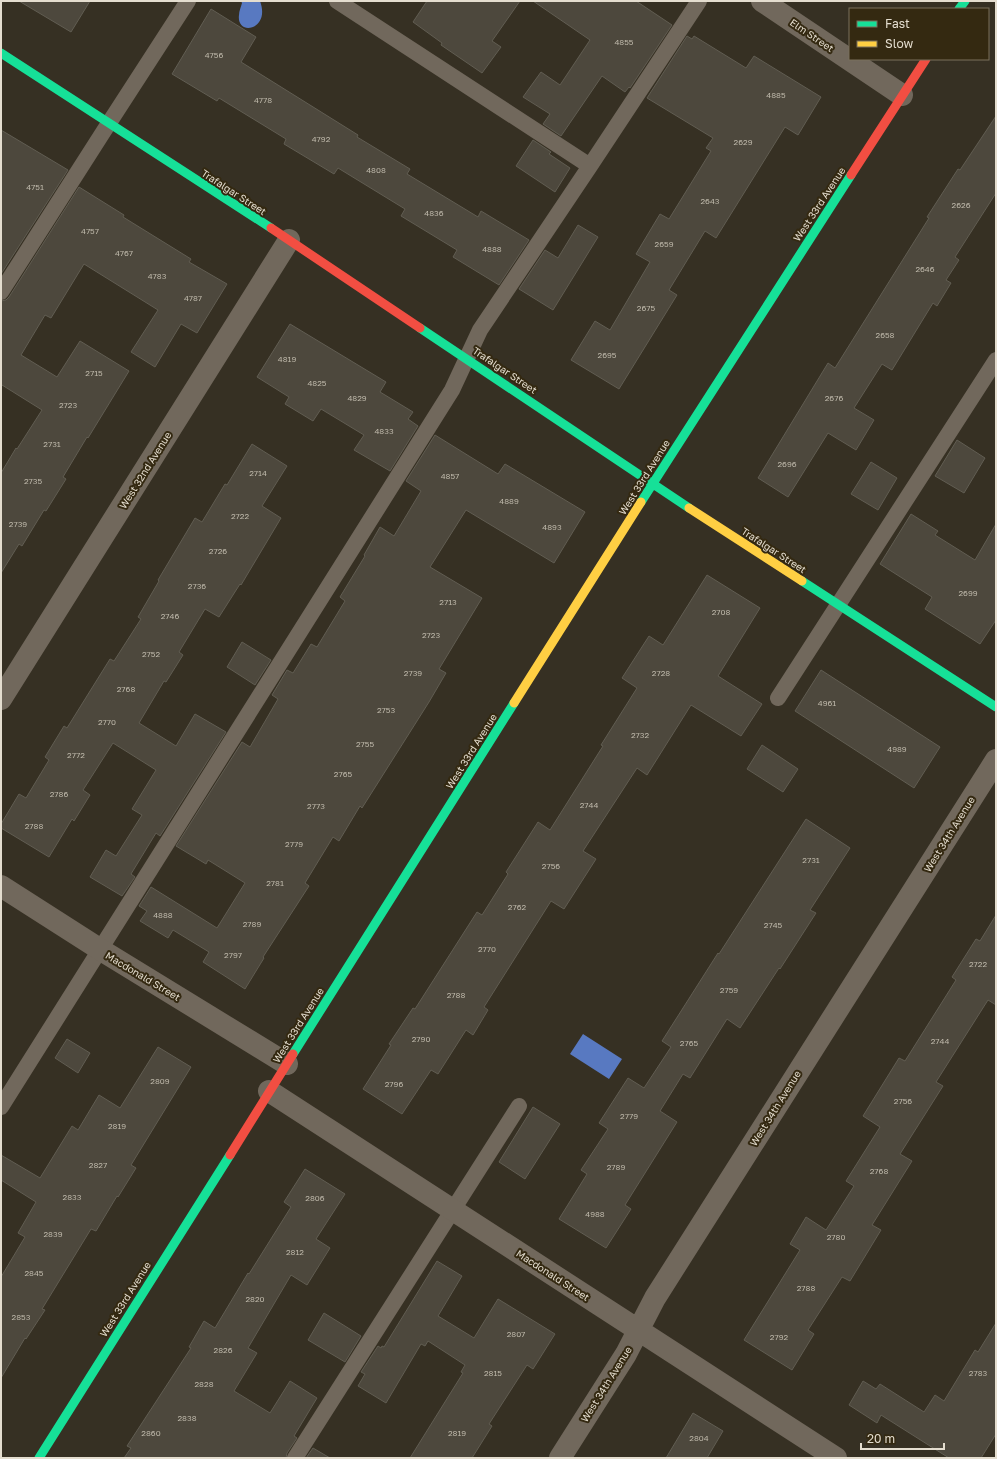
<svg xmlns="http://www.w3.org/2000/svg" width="997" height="1459" font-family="'Golos Text',sans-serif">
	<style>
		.water { fill: #5879c1 }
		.building { fill: #4d483d; stroke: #615d52 }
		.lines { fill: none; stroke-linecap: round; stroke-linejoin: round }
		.lane { stroke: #71685c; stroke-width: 16 }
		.street { stroke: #71685c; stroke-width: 22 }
		.fast { stroke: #16e098; stroke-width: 9 }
		.slow { stroke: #ffcf43; stroke-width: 9 }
		.jam { stroke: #f24e42; stroke-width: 9 }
		.labels { text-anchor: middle; stroke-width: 4; stroke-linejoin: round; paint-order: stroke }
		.number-label { font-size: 8px; fill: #beb8aa }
		.street-label { font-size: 10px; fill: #e4ddcf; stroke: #342911 }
	</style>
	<rect width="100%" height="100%" fill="#363023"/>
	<path class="water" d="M241,1H260C271,30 236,37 239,15C239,11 241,7 242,3Z
		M583,1034L622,1059L609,1079L570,1054Z"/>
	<path class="building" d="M19,1H90L71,32Z
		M427,1H520L492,41L501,47L482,73L441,45L442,43L413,22Z
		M533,1H636L672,25L630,88L629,87L625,92L602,76L561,136L543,124L550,114L523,97L541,72L560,85L590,40Z
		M211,9L256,37L241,62L358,135L357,137L410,169L407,174L478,217L481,211L529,240L499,285L453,257L457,250L401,216L405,209L338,168L334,174L284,144L286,139L219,98L217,101L172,74Z
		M687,36L692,39L694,36L746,68L754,56L821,97L798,135L785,127L716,238L705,231L669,290L677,295L619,389L571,360L595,321L610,330L650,262L636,254L660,214L669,219L711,151L706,148L713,138L647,98Z
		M996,116V193L955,257L959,260L946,280L951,283L937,306L933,303L892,370L882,364L854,408L874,420L856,450L828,433L788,497L758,478L828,363L835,368L929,218L927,217L958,169L960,170Z
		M1,130L68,170L1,274Z
		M533,140L551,152L549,154L570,168L555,192L516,166Z
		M79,187L124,215L123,217L191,259L189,262L227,284L197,333L181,324L155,367L131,352L158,310L84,264L51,318L45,315L21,355L57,377L80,341L129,371L88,438L87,437L63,477L66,479L46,511L44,510L22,546L19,544L1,573V473L16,448L17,449L42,410L2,385L1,388V301L6,300L9,297Z
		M578,225L598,237L553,310L519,289L545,250L558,258Z
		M290,324L386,382L380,392L413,412L408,419L418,426L390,471L354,450L364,435L321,409L313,421L285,404L289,397L257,377Z
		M435,435L498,474L505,464L585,512L554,563L466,510L430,567L482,598L439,669L446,673L429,702L362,808L360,806L339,841L333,837L305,883L309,886L263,957L264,958L245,989L203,962L209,952L173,930L168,938L140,921L147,911L139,906L151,887L217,928L245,883L208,860L206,864L176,846L242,742L250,747L278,699L272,695L287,670L293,673L311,644L317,647L345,601L340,597L365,556L364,555L380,527L394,536L421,491L406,481Z
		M957,440L985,458L964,493L935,476Z
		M252,444L287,466L262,506L281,518L241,585L240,584L219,617L205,609L179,652L183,655L166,682L164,681L139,723L176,746L195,714L226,732L160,836L156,833L131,874L135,877L122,896L90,877L106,850L116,856L142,815L132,809L156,770L113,743L83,790L90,795L74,821L72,819L49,857L1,828V824L19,794L26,798L49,760L45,757L64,726L67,728L110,659L114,661L141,619L138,617L159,581L158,580L195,518L202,522L225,484L227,485Z
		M871,462L897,478L878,510L851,494Z
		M911,514L938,531L935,535L975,560L996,524V620L980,644L925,609L932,597L880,564Z
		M707,575L760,608L718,676L762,704L741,736L691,705L647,775L637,768L583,851L596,859L564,909L551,901L484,1007L488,1010L473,1035L466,1030L438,1074L431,1070L402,1114L363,1089L391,1045L389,1044L413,1008L415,1009L477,912L482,915L508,874L506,872L538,822L550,830L603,746L601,745L637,688L622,678L649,636L663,645Z
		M242,642L271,660L255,685L227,667Z
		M821,670L940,747L914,788L795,711Z
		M762,745L798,769L783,792L747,769Z
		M806,819L850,848L810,910L816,913L780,969L779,968L740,1028L727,1019L690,1078L683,1074L660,1111L677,1122L625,1205L631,1209L606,1248L559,1219L587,1174L581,1170L608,1129L599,1123L628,1078L644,1088L671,1047L662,1041L718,953L719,954Z
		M996,915V1005L988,1000L936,1082L943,1086L900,1154L912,1161L872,1225L881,1230L850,1281L842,1277L808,1330L814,1334L792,1370L744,1340L800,1250L790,1244L806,1217L826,1230L854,1186L846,1181L880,1127L863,1116L899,1058L905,1061L956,980L952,977L976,939L980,941Z
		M67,1039L90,1053L78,1073L55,1058Z
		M158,1047L191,1067L131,1165L136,1168L118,1197L117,1196L96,1231L91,1229L42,1309L45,1310L26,1339L25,1338L1,1378V1277L25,1237L18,1233L36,1202L1,1180V1155L40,1178L72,1126L78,1130L99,1095L120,1108Z
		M533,1107L560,1124L525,1179L499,1162Z
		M305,1169L345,1194L316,1239L330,1248L307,1285L291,1275L248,1348L257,1353L234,1391L270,1413L290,1381L317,1398L294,1436L297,1438L287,1453L286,1458H124L131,1448L127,1446L191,1348L189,1347L204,1321L215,1328L248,1273L249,1274L291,1207L284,1202Z
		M437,1261L462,1276L438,1316L474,1338L498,1299L555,1334L533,1369L527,1365L489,1424L492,1426L472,1458H410L463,1373L461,1372L465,1365L428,1341L425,1346L421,1344L386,1403L358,1386L365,1374L361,1372L378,1346L381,1348L382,1346L384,1347Z
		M324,1313L361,1336L345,1362L308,1340Z
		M996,1323V1434L981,1458H949L881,1415L877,1423L849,1405L863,1381L876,1389L880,1384L924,1412L935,1395L944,1401L975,1350L978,1352Z
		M693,1413L723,1431L707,1458H666Z
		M313,1448L330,1458H306Z"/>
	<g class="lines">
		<path class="lane" d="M337,1L590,166
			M1,292L109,123L188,1
			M778,698L996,360
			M1,1107L452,390L480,330L590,166L699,1
			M295,1458L519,1106"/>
		<path class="street" d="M762,1L902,95
			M1,699L289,240
			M1,886L101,950L287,1064
			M269,1091L836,1458
			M560,1458L626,1354L655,1298L996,760"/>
		<path class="fast" d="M959,9L965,1
			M1,53L271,228
			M420,328L689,508
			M641,502L851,175
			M802,581L996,707
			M293,1054L514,703
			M39,1458L230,1155"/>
		<path class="slow" d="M689,508L802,581
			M514,703L641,502"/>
		<path class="jam" d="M851,175L926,59
			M271,228L420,328
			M230,1155L293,1054"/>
	</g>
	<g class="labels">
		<g class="number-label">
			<text x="624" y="45">4855</text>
			<text x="214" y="58">4756</text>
			<text x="776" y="98">4885</text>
			<text x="263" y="103">4778</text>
			<text x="321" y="142">4792</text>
			<text x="743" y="145">2629</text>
			<text x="376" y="173">4808</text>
			<text x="35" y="190">4751</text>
			<text x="710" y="204">2643</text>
			<text x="961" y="208">2626</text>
			<text x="434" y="216">4836</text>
			<text x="90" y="234">4757</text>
			<text x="664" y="247">2659</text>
			<text x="492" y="252">4888</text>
			<text x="124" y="256">4767</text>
			<text x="925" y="272">2646</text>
			<text x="157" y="279">4783</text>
			<text x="193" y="301">4787</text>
			<text x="646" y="311">2675</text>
			<text x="885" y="338">2658</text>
			<text x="607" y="358">2695</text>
			<text x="287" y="362">4819</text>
			<text x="94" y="376">2715</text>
			<text x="317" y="386">4825</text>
			<text x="357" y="401">4829</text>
			<text x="834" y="401">2676</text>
			<text x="68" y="408">2723</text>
			<text x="384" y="434">4833</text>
			<text x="52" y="447">2731</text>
			<text x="787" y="467">2696</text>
			<text x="258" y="476">2714</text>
			<text x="450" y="479">4857</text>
			<text x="33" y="484">2735</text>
			<text x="509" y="504">4889</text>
			<text x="240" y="519">2722</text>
			<text x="18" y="527">2739</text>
			<text x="552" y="530">4893</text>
			<text x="218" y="554">2726</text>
			<text x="197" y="589">2736</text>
			<text x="968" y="596">2699</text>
			<text x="448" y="605">2713</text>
			<text x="721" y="615">2708</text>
			<text x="170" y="619">2746</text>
			<text x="431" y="638">2723</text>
			<text x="151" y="657">2752</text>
			<text x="413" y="676">2739</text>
			<text x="661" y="676">2728</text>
			<text x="126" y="692">2768</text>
			<text x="827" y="706">4961</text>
			<text x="386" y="713">2753</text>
			<text x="107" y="725">2770</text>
			<text x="640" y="738">2732</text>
			<text x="365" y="747">2755</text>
			<text x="897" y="752">4989</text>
			<text x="76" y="758">2772</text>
			<text x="343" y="777">2765</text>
			<text x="59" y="797">2786</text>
			<text x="589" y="808">2744</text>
			<text x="316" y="809">2773</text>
			<text x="34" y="829">2788</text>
			<text x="294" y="847">2779</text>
			<text x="811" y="863">2731</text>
			<text x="551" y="869">2756</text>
			<text x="275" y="886">2781</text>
			<text x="517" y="910">2762</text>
			<text x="163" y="918">4888</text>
			<text x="252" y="927">2789</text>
			<text x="773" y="928">2745</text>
			<text x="487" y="952">2770</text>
			<text x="233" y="958">2797</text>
			<text x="978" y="967">2722</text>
			<text x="729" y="993">2759</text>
			<text x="456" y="998">2788</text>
			<text x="421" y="1042">2790</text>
			<text x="940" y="1044">2744</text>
			<text x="689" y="1046">2765</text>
			<text x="160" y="1084">2809</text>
			<text x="394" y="1087">2796</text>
			<text x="903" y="1104">2756</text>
			<text x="629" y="1119">2779</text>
			<text x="117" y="1129">2819</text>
			<text x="98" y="1168">2827</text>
			<text x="616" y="1170">2789</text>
			<text x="879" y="1174">2768</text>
			<text x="72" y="1200">2833</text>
			<text x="315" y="1201">2806</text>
			<text x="595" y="1217">4988</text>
			<text x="53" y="1237">2839</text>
			<text x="836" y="1240">2780</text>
			<text x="295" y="1255">2812</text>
			<text x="34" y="1276">2845</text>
			<text x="806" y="1291">2788</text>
			<text x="255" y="1302">2820</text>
			<text x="21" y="1320">2853</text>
			<text x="516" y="1337">2807</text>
			<text x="779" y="1340">2792</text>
			<text x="223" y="1353">2826</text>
			<text x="493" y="1376">2815</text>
			<text x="978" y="1376">2783</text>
			<text x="204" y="1387">2828</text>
			<text x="187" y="1421">2838</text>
			<text x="151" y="1436">2860</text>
			<text x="457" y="1436">2819</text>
			<text x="699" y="1441">2804</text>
		</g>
		<g class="street-label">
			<text transform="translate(812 35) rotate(34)" y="4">Elm Street</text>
			<text transform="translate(234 192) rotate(33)" y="4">Trafalgar Street</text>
			<text transform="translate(819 204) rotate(-57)" y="4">West 33rd Avenue</text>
			<text transform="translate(505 370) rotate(34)" y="4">Trafalgar Street</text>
			<text transform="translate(145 470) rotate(-58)" y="4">West 32nd Avenue</text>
			<text transform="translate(644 477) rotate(-58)" y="4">West 33rd Avenue</text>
			<text transform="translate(774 550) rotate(33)" y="4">Trafalgar Street</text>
			<text transform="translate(471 751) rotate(-58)" y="4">West 33rd Avenue</text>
			<text transform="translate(949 834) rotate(-58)" y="4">West 34th Avenue</text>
			<text transform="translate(143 976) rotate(31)" y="4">Macdonald Street</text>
			<text transform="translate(298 1025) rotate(-58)" y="4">West 33rd Avenue</text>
			<text transform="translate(775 1108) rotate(-58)" y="4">West 34th Avenue</text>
			<text transform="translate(553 1275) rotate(33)" y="4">Macdonald Street</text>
			<text transform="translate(125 1299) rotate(-58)" y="4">West 33rd Avenue</text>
			<text transform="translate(606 1384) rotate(-58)" y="4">West 34th Avenue</text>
		</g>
	</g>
	<rect width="997" height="1459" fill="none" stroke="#e4ddcf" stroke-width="4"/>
	<rect x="849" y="8" width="140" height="52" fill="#342911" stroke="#7a715d"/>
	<rect x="857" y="21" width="20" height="6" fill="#16e098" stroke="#7a715d"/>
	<text x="885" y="28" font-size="12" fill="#e4ddcf">Fast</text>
	<rect x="857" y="41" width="20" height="6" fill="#ffcf43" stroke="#7a715d"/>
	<text x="885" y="48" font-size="12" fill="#e4ddcf">Slow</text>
	<path d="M861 1443v6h83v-6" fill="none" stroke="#e4ddcf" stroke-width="2"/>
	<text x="867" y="1443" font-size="12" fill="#e4ddcf" stroke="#342911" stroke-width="3" paint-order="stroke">20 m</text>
</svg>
